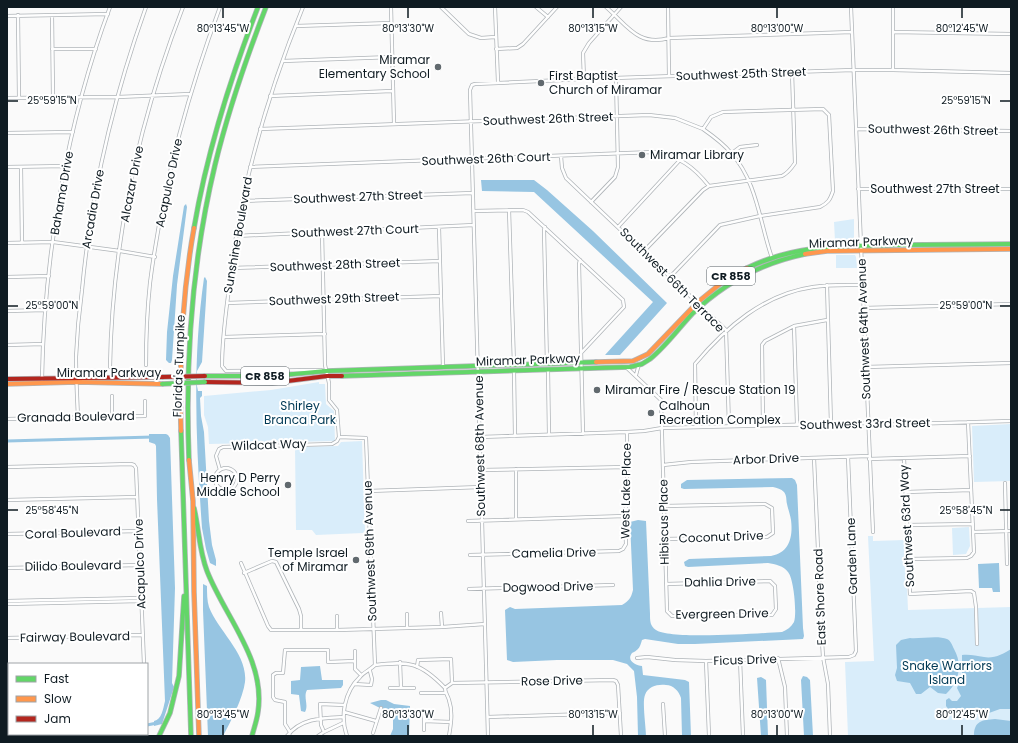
<svg xmlns="http://www.w3.org/2000/svg" width="1018" height="743" font-family="Poppins,sans-serif">
	<style>
		.green { fill: #d9edfa }
		.water { fill: #97c5e2 }
		.lines { fill: none; stroke-linecap: round; stroke-linejoin: round }
		.canal { stroke: #97c5e2; stroke-width: 3 }
		.street-casing { stroke: #afb4b8; stroke-width: 4 }
		.fast-casing { stroke: #afb4b8; stroke-width: 5.5 }
		.slow-casing { stroke: #afb4b8; stroke-width: 5.5 }
		.jam-casing { stroke: #afb4b8; stroke-width: 5.5 }
		.street { stroke: #fefefe; stroke-width: 2.5 }
		.fast { stroke: #63d668; stroke-width: 4 }
		.slow { stroke: #ff974d; stroke-width: 4 }
		.jam { stroke: #b3261e; stroke-width: 4 }
		.fast-bridge-casing { stroke: #afb4b8; stroke-width: 5.5; stroke-linecap: butt }
		.jam-bridge-casing { stroke: #afb4b8; stroke-width: 5.5; stroke-linecap: butt }
		.fast-bridge { stroke: #63d668; stroke-width: 4 }
		.jam-bridge { stroke: #b3261e; stroke-width: 4 }
		.ticks { fill: none; stroke: #0f1b22; stroke-width: 1.5 }
		.poi-dot { fill: #61696e; stroke: #fff; stroke-width: 1.5 }
		.labels { text-anchor: middle; stroke-width: 4; stroke-linejoin: round; paint-order: stroke }
		.shield { fill: #fff; stroke: #575f64; stroke-width: 1 }
		.shield-label { font-size: 11px; font-weight: bold; fill: #0f1b22 }
		.poi-label { font-size: 12px; fill: #0f1b22; stroke: #fff; text-anchor: start }
		.street-label { font-size: 12px; fill: #0f1b22; stroke: #fff }
		.park-label { font-size: 12px; fill: #003955; stroke: #fff }
		.ticks-label { font-size: 10px; text-anchor: middle; fill: #0f1b22; stroke: #fff; stroke-width: 4; stroke-linejoin: round; paint-order: stroke }
	</style>
	<rect width="100%" height="100%" fill="#fafafa"/>
	<path class="green" d="M854,219V240L835,241L834,222Z
		M836,255H855L856,257L857,268H836Z
		M319,382V384H325L326,404L334,411L335,441L209,444L208,427L204,415V396L271,390Z
		M1011,424V481L974,482L972,426Z
		M362,441L365,530L363,533L316,535L312,530H296L295,447L338,446L341,442Z
		M969,527L970,546L966,554L953,555L952,528Z
		M868,536H873V541L905,540L908,610L1011,607V736H848L845,662L874,661Z"/>
	<path class="water" d="M481,180H534L547,190L593,231L667,303L620,355H605L653,302L534,192L482,191Z
		M186,204L187,207L177,285L172,360L171,363H169L166,360L167,332L173,276L184,206Z
		M205,277L207,281L206,300L202,362L197,371V386L198,391H202V396L200,398L201,416L204,432L209,521L212,545L216,560V566L210,563L206,549L202,528C196,444 192,361 204,278Z
		M149,434H166L168,435L170,438L175,588L172,683L174,687L162,724L154,726V721C162,719 163,709 165,701L157,499L156,446L155,444L149,442Z
		M792,478L795,480L797,485L803,628L804,636L803,639L695,644H678L645,639L642,640C641,643 640,647 638,649C636,651 634,652 632,653C626,661 636,665 642,666L643,675L685,680L689,682L691,736H682L681,698C679,691 673,685 666,685C658,684 648,686 645,695C642,702 646,727 646,736H638L637,697L634,671L627,664L613,660H557L513,662L507,660L505,610L510,607L515,609L622,605C629,601 631,598 633,590L630,522L638,520L646,521L650,614C650,621 650,626 656,630C671,640 760,633 782,632C787,630 791,627 794,622C797,614 794,579 788,572C784,566 775,564 768,563L688,567L685,566L684,562L689,559L771,556C790,553 793,536 791,520C790,514 788,509 787,504C786,500 787,496 784,492C781,489 777,488 773,487L684,489L681,488V484L687,480Z
		M999,563L1000,592H993L992,588H979L978,564Z
		M203,584L207,586C207,593 207,601 209,607C218,631 248,654 245,682C243,698 231,721 223,736H208L203,610Z
		M910,638C920,639 938,635 947,639C951,641 952,645 954,649C963,665 959,682 946,694L938,693L930,687L921,694H916L910,683L897,681L895,675L897,668L896,645L901,640Z
		M1011,649V709H1000L989,713L969,715L962,708L949,710L946,706V700L949,698L952,701H957L961,696L957,688L962,675V655C970,654 976,656 984,657C993,659 1004,654 1011,649Z
		M320,666L322,680H343V685L341,688L307,690C303,697 309,705 305,712L301,711L299,695L291,694V681L300,680L301,667Z
		M803,676L807,677L810,680L813,736H804L801,680Z
		M761,677L766,680L768,736H761L757,678Z
		M381,700H386L394,704L410,706L409,736H390L393,729V715L390,713L370,703Z
		M995,719L1011,721V736H974C974,721 982,720 995,719Z"/>
	<g class="lines">
		<path class="canal" d="M7,441L153,437
			M147,725L157,723
			M7,729H9"/>
		<defs>
			<path id="street" d="M303,7C265,100 238,196 228,296C225,319 222,342 222,366L226,371L321,370
				M391,7L394,124
				M441,7L469,34L481,38L495,37
				M495,7L498,82
				M536,7L548,17
				M606,7C627,25 638,47 669,38L852,32
				M668,7L669,76
				M851,7L873,532
				M18,15L19,98
				M52,15L53,97
				M7,16L108,14
				M296,26L391,23
				M893,32L1011,34
				M52,49H96
				M496,49L517,48L523,44L557,7
				M283,61L392,57
				M893,70V7
				M584,79L583,53L589,43L621,7
				M270,96L392,91
				M7,98L118,97L190,94
				M260,129L649,115L675,118L703,129L711,117L723,112L823,109L829,115L833,191C830,200 828,203 820,207L760,216L720,225L670,277
				M703,129C713,136 723,143 731,153C757,181 760,224 772,258
				M856,129L1011,131
				M7,133L73,132
				M732,153L740,147L757,145
				M561,156L562,168L566,178L726,330L729,426
				M7,167L66,166
				M21,167L22,243
				M250,167L654,152C680,157 693,166 709,186
				M858,189H1011
				M242,201L473,193
				M591,202L615,177L618,167L616,79
				M509,210L514,365
				M474,211L523,210L528,212L623,300L624,307L581,353
				M545,227L544,230L547,364
				M618,227L680,160
				M439,228L443,367
				M322,232L325,365L329,383V400L337,410L339,437
				M236,236L474,225
				M7,243L53,242L120,251L155,257
				M643,252L703,190L709,186L782,176C788,173 791,169 795,163L792,72
				M580,260L579,264L583,434
				M231,268L440,261
				M7,277L49,276
				M827,285L831,424
				M227,303L441,296
				M864,308L1011,304
				M7,311L45,310
				M794,326L797,424
				M224,337L325,334
				M7,345L43,344
				M146,365C146,338 147,311 150,283C162,189 187,96 220,7
				M110,367C112,244 139,121 183,7
				M866,367L1011,363
				M627,368L661,400L667,611L672,616L772,615L776,609L775,586L770,581L666,584
				M548,370L549,435
				M514,371L515,436
				M636,375L639,364
				M42,379C44,256 67,122 110,7
				M112,396V416
				M78,417C77,397 76,377 76,357C77,334 79,312 82,290C91,193 113,99 146,7
				M7,419L145,416V401
				M763,425L762,345L765,341L794,326L827,320
				M696,427L695,364C726,327 764,294 813,287C830,284 846,285 863,285
				M339,437L366,438L375,665
				M480,437L627,432L644,431L662,428L868,423L873,425L1011,421
				M814,458L822,641L823,657L828,684L830,736
				M904,458L910,594L971,591L974,593L976,607L977,644
				M869,459L970,456
				M663,465L691,462L869,456
				M7,467L131,464L134,465L136,468L144,664
				M215 479a11 11 0 1 1 22 0a11 11 0 1 1-22 0Z
				M516,469V519
				M220,470L216,456L219,449L223,447L332,444L337,441L339,437
				M481,470L627,467
				M1005,483L1007,564
				M369,491L481,487
				M906,492L971,490
				M7,500L137,497
				M664,506L765,504L772,508L773,533L767,537L665,539
				M468,521L625,516
				M907,525L973,524
				M973,532L1011,531
				M7,534L139,531
				M470,555L619,551L623,549L626,544L625,516L627,495V433
				M909,559L967,558L971,556L974,552L968,422
				M241,563L268,626L271,630H337L442,627L485,624
				M7,568L140,565
				M244,573L272,561L276,562L299,609L301,616V630
				M469,589L613,585
				M7,601L141,598
				M7,604L141,601
				M441,613L442,627
				M407,614V628
				M337,616V630
				M7,638L143,635
				M355,651V669L361,675
				M637,658L647,657L675,660L706,661L849,657L854,655L856,651L848,457
				M778,658L785,687L787,736
				M740,659L743,736
				M706,661L709,736
				M400,662L401,688
				M375,665C409,661 420,662 445,688C445,693 448,696 449,700C453,712 451,724 449,736
				M417,667L418,660L451,659L452,683
				M7,672H9
				M354,684L371,685L372,679L370,671
				M390,688H414
				M445,688L452,683L613,680L616,681L618,685L621,736
				M421,693H445
				M663,704L665,736
				M7,706H9
				M344,712L376,721
				M424,713V730
				M488,717L620,713
				M424,721L451,722
				M324,732L321,725L320,704L345,705
				M373,733L381,708
				M287,736C301,718 322,718 343,717
				M289,736L290,732L285,724V702L275,700L273,697V675L276,673H283L285,650H328V662L355,661
				M318,736L324,732L343,723
				M347,736C340,717 344,692 360,677C364,672 370,670 375,665
				M488,736L470,90L472,85L475,84L584,79L853,70H893L1011,73"/>
			<path id="fast" d="M194,228C207,152 230,79 258,7
				M747,268C797,244 842,246 896,245C934,245 973,244 1011,244
				M205,376H272L326,371L596,362
				M342,376L630,367L642,364L650,359C666,346 678,329 692,314C724,283 761,263 805,254
				M181,431L191,736
				M189,460C185,361 192,261 215,165C228,111 246,59 266,7
				M194,508C199,529 199,550 207,571C225,617 266,660 258,712C257,720 254,728 252,736
				M159,736L170,713L179,676L184,596"/>
			<path id="slow" d="M805,254L827,251L1011,249
				M596,362L633,361L648,354L698,302L726,279L747,268
				M7,384L77,382L162,384
				M181,431C179,363 182,295 194,228
				M189,460L193,501L194,592L199,736"/>
			<path id="jam" d="M7,379L162,377
				M205,382L272,383L327,376H342"/>
		</defs>
		<use href="#street" class="street-casing"/>
		<use href="#fast" class="fast-casing"/>
		<use href="#slow" class="slow-casing"/>
		<use href="#jam" class="jam-casing"/>
		<use href="#street" class="street"/>
		<use href="#fast" class="fast"/>
		<use href="#slow" class="slow"/>
		<use href="#jam" class="jam"/>
		<defs>
			<path id="fast-bridge" d="M162,384L205,382"/>
			<path id="jam-bridge" d="M162,377L205,376"/>
		</defs>
		<use href="#fast-bridge" class="fast-bridge-casing"/>
		<use href="#jam-bridge" class="jam-bridge-casing"/>
		<use href="#fast-bridge" class="fast-bridge"/>
		<use href="#jam-bridge" class="jam-bridge"/>
	</g>
	<path class="ticks" d="M223,8V18M408,8V18M593,8V18M777,8V18M962,8V18M8,101H18M1000,101H1010M8,306H18M1000,306H1010M8,510H18M1000,510H1010M223,725V735M408,725V735M593,725V735M777,725V735M962,725V735"/>
	<g class="poi-dot">
		<circle cx="438" cy="67" r="4"/>
		<circle cx="541" cy="83" r="4"/>
		<circle cx="642" cy="155" r="4"/>
		<circle cx="597" cy="390" r="4"/>
		<circle cx="651" cy="413" r="4"/>
		<circle cx="288" cy="485" r="4"/>
		<circle cx="356" cy="560" r="4"/>
	</g>
	<g class="labels">
		<g class="shield">
			<rect x="707" y="267" width="48" height="18" rx="3"/>
			<rect x="241" y="367" width="48" height="18" rx="3"/>
		</g>
		<g class="shield-label">
			<text x="731" y="280">CR 858</text>
			<text x="265" y="380">CR 858</text>
		</g>
		<g class="poi-label">
			<text x="430" y="64" text-anchor="end">Miramar<tspan x="430" dy="14">Elementary School</tspan></text>
			<text x="549" y="80">First Baptist<tspan x="549" dy="14">Church of Miramar</tspan></text>
			<text x="650" y="159">Miramar Library</text>
			<text x="605" y="394">Miramar Fire / Rescue Station 19</text>
			<text x="659" y="410">Calhoun<tspan x="659" dy="14">Recreation Complex</tspan></text>
			<text x="280" y="482" text-anchor="end">Henry D Perry<tspan x="280" dy="14">Middle School</tspan></text>
			<text x="348" y="557" text-anchor="end">Temple Israel<tspan x="348" dy="14">of Miramar</tspan></text>
		</g>
		<g class="street-label">
			<text transform="translate(741 74) rotate(-2)" y="4">Southwest 25th Street</text>
			<text transform="translate(548 119) rotate(-2)" y="4">Southwest 26th Street</text>
			<text transform="translate(933 130) rotate(1)" y="4">Southwest 26th Street</text>
			<text transform="translate(486 159) rotate(-2)" y="4">Southwest 26th Court</text>
			<text transform="translate(169 183) rotate(-78)" y="4">Acapulco Drive</text>
			<text transform="translate(132 184) rotate(-79)" y="4">Alcazar Drive</text>
			<text x="935" y="193">Southwest 27th Street</text>
			<text transform="translate(62 193) rotate(-80)" y="4">Bahama Drive</text>
			<text transform="translate(358 197) rotate(-2)" y="4">Southwest 27th Street</text>
			<text transform="translate(93 209) rotate(-80)" y="4">Arcadia Drive</text>
			<text transform="translate(355 231) rotate(-2)" y="4">Southwest 27th Court</text>
			<text transform="translate(238 235) rotate(-80)" y="4">Sunshine Boulevard</text>
			<text transform="translate(861 242) rotate(-2)" y="4">Miramar Parkway</text>
			<text transform="translate(335 265) rotate(-2)" y="4">Southwest 28th Street</text>
			<text transform="translate(672 280) rotate(45)" y="4">Southwest 66th Terrace</text>
			<text transform="translate(334 299) rotate(-2)" y="4">Southwest 29th Street</text>
			<text transform="translate(864 329) rotate(-92)" y="4">Southwest 64th Avenue</text>
			<text transform="translate(528 360) rotate(-2)" y="4">Miramar Parkway</text>
			<text transform="translate(179 366) rotate(-88)" y="4">Florida's Turnpike</text>
			<text x="109" y="377">Miramar Parkway</text>
			<text transform="translate(76 417) rotate(-1)" y="4">Granada Boulevard</text>
			<text transform="translate(865 424) rotate(-1)" y="4">Southwest 33rd Street</text>
			<text transform="translate(269 445) rotate(-2)" y="4">Wildcat Way</text>
			<text transform="translate(480 446) rotate(-91)" y="4">Southwest 68th Avenue</text>
			<text transform="translate(766 459) rotate(-2)" y="4">Arbor Drive</text>
			<text transform="translate(626 491) rotate(-89)" y="4">West Lake Place</text>
			<text transform="translate(664 522) rotate(-91)" y="4">Hibiscus Place</text>
			<text transform="translate(907 526) rotate(-93)" y="4">Southwest 63rd Way</text>
			<text transform="translate(73 533) rotate(-2)" y="4">Coral Boulevard</text>
			<text transform="translate(721 537) rotate(-2)" y="4">Coconut Drive</text>
			<text transform="translate(370 551) rotate(-92)" y="4">Southwest 69th Avenue</text>
			<text transform="translate(554 553) rotate(-1)" y="4">Camelia Drive</text>
			<text transform="translate(852 556) rotate(-92)" y="4">Garden Lane</text>
			<text transform="translate(140 564) rotate(-92)" y="4">Acapulco Drive</text>
			<text transform="translate(73 566) rotate(-1)" y="4">Dilido Boulevard</text>
			<text transform="translate(720 582) rotate(-1)" y="4">Dahlia Drive</text>
			<text transform="translate(548 587) rotate(-1)" y="4">Dogwood Drive</text>
			<text transform="translate(820 597) rotate(-92)" y="4">East Shore Road</text>
			<text transform="translate(722 614) rotate(-1)" y="4">Evergreen Drive</text>
			<text transform="translate(75 637) rotate(-1)" y="4">Fairway Boulevard</text>
			<text transform="translate(745 660) rotate(-2)" y="4">Ficus Drive</text>
			<text transform="translate(552 681) rotate(-1)" y="4">Rose Drive</text>
		</g>
		<g class="park-label">
			<text x="300" y="410">Shirley<tspan x="300" dy="14">Branca Park</tspan></text>
			<text x="947" y="670">Snake Warriors<tspan x="947" dy="14">Island</tspan></text>
		</g>
	</g>
	<g class="ticks-label">
		<text x="223" y="32">80°13'45"W</text>
		<text x="408" y="32">80°13'30"W</text>
		<text x="593" y="32">80°13'15"W</text>
		<text x="777" y="32">80°13'00"W</text>
		<text x="962" y="32">80°12'45"W</text>
		<text x="52" y="104">25°59'15"N</text>
		<text x="966" y="104">25°59'15"N</text>
		<text x="52" y="309">25°59'00"N</text>
		<text x="966" y="309">25°59'00"N</text>
		<text x="52" y="514">25°58'45"N</text>
		<text x="966" y="514">25°58'45"N</text>
		<text x="223" y="718">80°13'45"W</text>
		<text x="408" y="718">80°13'30"W</text>
		<text x="593" y="718">80°13'15"W</text>
		<text x="777" y="718">80°13'00"W</text>
		<text x="962" y="718">80°12'45"W</text>
	</g>
	<rect width="1018" height="743" fill="none" stroke="#0f1b22" stroke-width="16"/>
	<rect x="8" y="663" width="140" height="72" fill="#ffffff" stroke="#9fa4a7"/>
	<rect x="16" y="676" width="20" height="6" fill="#63d668" stroke="#9fa4a7"/>
	<text x="44" y="683" font-size="12" fill="#0f1b22">Fast</text>
	<rect x="16" y="696" width="20" height="6" fill="#ff974d" stroke="#9fa4a7"/>
	<text x="44" y="703" font-size="12" fill="#0f1b22">Slow</text>
	<rect x="16" y="716" width="20" height="6" fill="#b3261e" stroke="#9fa4a7"/>
	<text x="44" y="723" font-size="12" fill="#0f1b22">Jam</text>
</svg>
